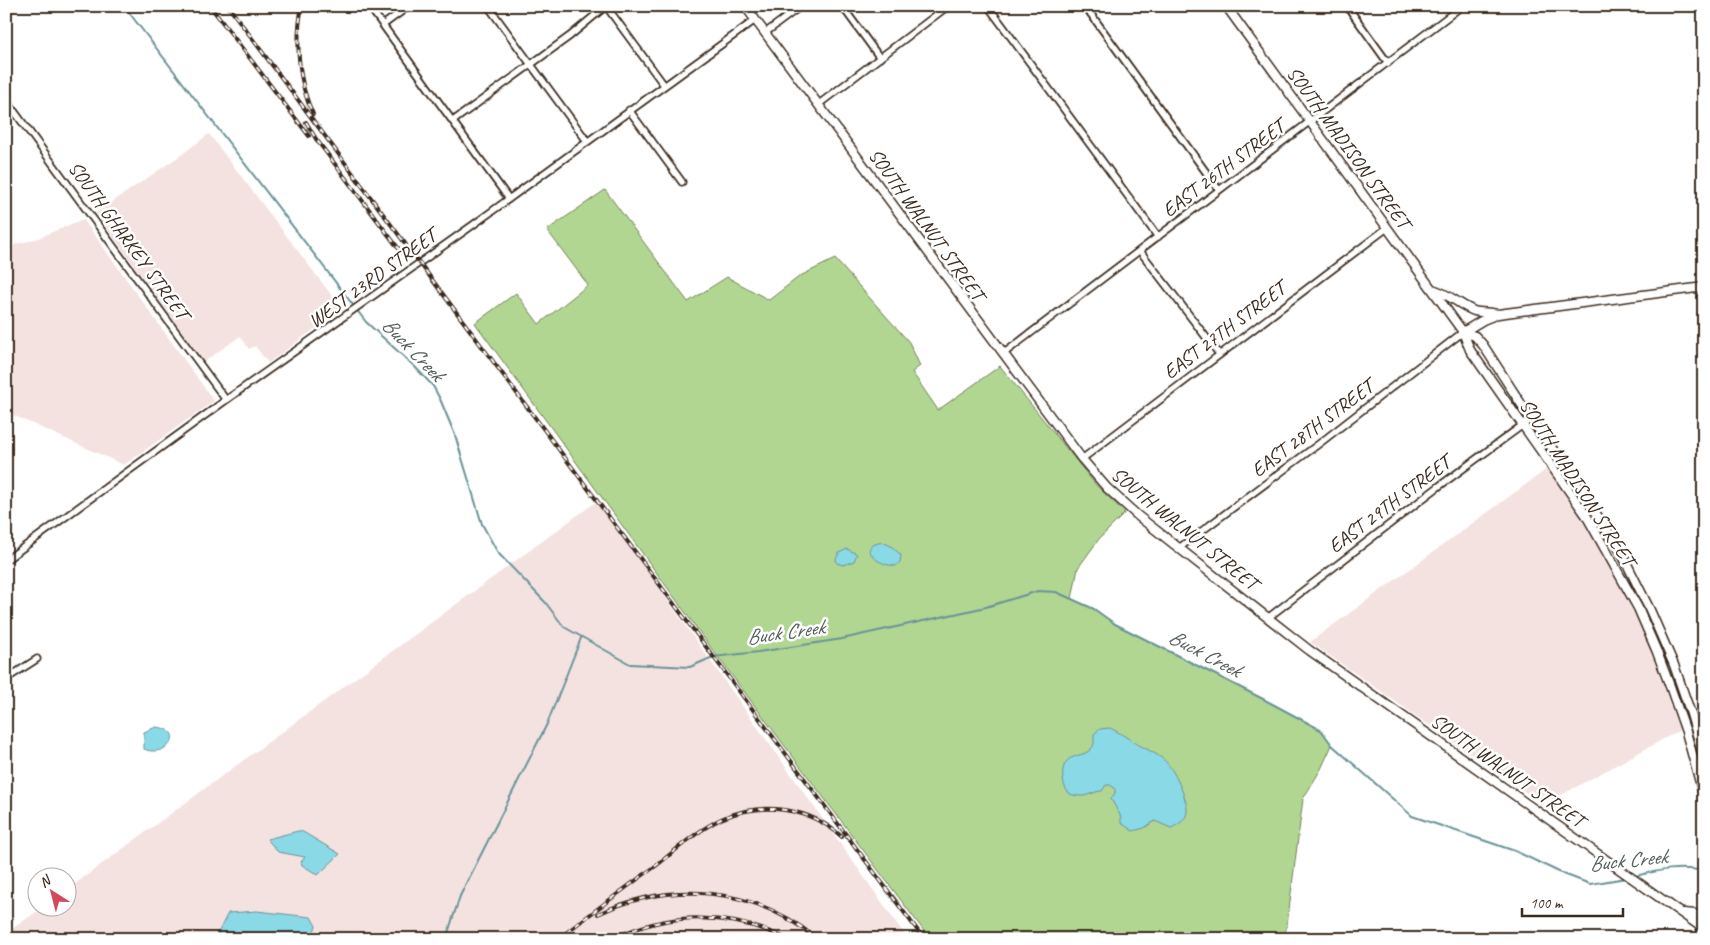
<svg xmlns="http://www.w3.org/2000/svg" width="1710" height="945" font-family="Caveat,sans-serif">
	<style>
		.built { fill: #f4e2e1 }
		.green { fill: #b1d692; stroke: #768058 }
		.water { fill: #8ad9e7; stroke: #6a9397 }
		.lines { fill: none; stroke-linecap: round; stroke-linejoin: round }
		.stream { stroke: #6a9397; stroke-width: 2 }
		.minor-casing { stroke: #3b2a1e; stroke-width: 9 }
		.secondary-casing { stroke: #3b2a1e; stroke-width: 11 }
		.minor { stroke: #fff; stroke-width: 5.5 }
		.secondary { stroke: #fff; stroke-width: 8 }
		.rail-casing { stroke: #3b2a1e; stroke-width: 4 }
		.rail { stroke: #fff; stroke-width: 2; stroke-dasharray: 5.5; stroke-linecap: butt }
		.labels { text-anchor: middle; stroke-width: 5; stroke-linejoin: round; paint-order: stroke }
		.street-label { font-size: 20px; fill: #3b2a1e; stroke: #fff }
		.water-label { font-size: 21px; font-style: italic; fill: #535f5a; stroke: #fff }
	</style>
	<rect width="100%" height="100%" fill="#fff"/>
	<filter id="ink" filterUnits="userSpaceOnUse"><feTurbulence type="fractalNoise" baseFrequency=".02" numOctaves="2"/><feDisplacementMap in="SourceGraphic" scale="10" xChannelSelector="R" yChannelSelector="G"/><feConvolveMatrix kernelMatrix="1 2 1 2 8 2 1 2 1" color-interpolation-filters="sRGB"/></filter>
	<g filter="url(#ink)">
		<path class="built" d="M209,134L342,309L268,363L255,346L249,349L240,336L204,362L96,213L181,155Z
			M83,219L214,401L124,465L6,412V247L36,239Z
			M1547,469L1588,527L1614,571L1647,640L1680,730L1554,799L1531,796L1310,642Z
			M597,501L908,939H6V933L42,908H68V889Z"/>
		<path class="green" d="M605,190L688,302L727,277L769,300L800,276L835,259L909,342L920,366L912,372L938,410L1000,366L1096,485L1125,513L1099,539L1078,568L1072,599L1094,609L1115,624L1259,697L1321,730L1332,745L1321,769L1303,799L1287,925L1283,939H930L709,645L475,323L516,293L539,324L588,285L547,230Z"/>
		<path class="water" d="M882,542L891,546L901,555L900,562L896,566C884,565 874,561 869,550L872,545Z
			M847,549L857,554L854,561L843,565L837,563L836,559L839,553Z
			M156,727C189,730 166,759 144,749V732Z
			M1110,728C1120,733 1128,738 1137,744C1146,749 1156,753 1164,760C1173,767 1188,800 1187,812C1186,820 1178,825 1171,828L1155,821L1144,828L1133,831L1121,823V817L1111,799L1115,793V788L1110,785H1106L1102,791C1094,791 1087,797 1080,796C1076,796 1071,795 1069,793C1062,787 1060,767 1067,761C1074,754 1085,756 1091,749C1095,745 1094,740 1094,734L1100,729Z
			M298,831L303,832L340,854L318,875L302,865L301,862L305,857L278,852L267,839Z
			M257,911L311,917L316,926L313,934L294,936L293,939H219L217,935L228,913Z"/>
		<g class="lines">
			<path class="stream" d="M124,6L366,322L415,367L433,386L440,399L455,435L482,524L498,553L545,602L564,627L630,664L690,667L713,657L758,652L842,639L986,607L1038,591L1056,592L1094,609L1115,624L1265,700L1321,730L1332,745L1412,816L1515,851L1561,873L1590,884L1626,878
				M1635,876C1660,870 1679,866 1704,871
				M446,939L460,896L547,724L581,638"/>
			<defs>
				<path id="minor" d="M369,6L509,199
					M488,6L587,141
					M606,6L664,85
					M842,6L880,58
					M988,6L1158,237
					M1085,6L1219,190
					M1347,6L1388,63
					M383,25L409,6
					M765,33L801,6
					M6,100L226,400
					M819,104L948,6
					M629,110L682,182
					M453,121L570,36L606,6
					M1140,251L1219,354
					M1003,354L1462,6
					M1082,459L1387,228
					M1179,548L1320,443L1463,332
					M6,560L226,400L473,225L755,20
					M1269,617L1438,487L1531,419
					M6,679L37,659"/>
				<path id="secondary" d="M745,6L1082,459L1107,488L1138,516L1309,650L1704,929
					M1226,6L1463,332L1470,350L1586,515L1638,608L1657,652L1671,689L1686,732L1704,797
					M1432,289C1448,293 1459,305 1474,311C1481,313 1490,312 1498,314
					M1463,332L1475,336L1483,345L1531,419L1567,469L1621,552L1650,610L1674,665L1691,714L1704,758
					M1463,332L1483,320L1498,314L1704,287
					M1684,913L1695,914L1704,917"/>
			</defs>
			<use href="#minor" class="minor-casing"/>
			<use href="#secondary" class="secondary-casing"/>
			<use href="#minor" class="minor"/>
			<use href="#secondary" class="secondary"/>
			<defs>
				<path id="rail" d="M210,6L309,136
					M228,6L924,939
					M302,6C295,40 298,83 313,114
					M306,122L316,139L402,253
					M598,914C671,880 754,886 817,939
					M558,939C589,915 621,891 653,868C674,852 696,831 721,819C761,801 810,807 842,837
					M613,939C669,910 731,913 788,939"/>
			</defs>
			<use href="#rail" class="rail-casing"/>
			<use href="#rail" class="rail"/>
		</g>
	</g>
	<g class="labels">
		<g class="street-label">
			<text transform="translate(1349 147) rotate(54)" y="7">SOUTH MADISON STREET</text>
			<text transform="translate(1223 168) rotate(-37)" y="7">EAST 26TH STREET</text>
			<text transform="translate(927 224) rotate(54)" y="7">SOUTH WALNUT STREET</text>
			<text transform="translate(129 240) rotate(54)" y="7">SOUTH GHARKEY STREET</text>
			<text transform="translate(372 278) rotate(-36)" y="7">WEST 23RD STREET</text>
			<text transform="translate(1224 330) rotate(-37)" y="7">EAST 27TH STREET</text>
			<text transform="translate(1312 428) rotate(-37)" y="7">EAST 28TH STREET</text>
			<text transform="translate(1578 482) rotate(57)" y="7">SOUTH MADISON STREET</text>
			<text transform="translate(1389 504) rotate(-37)" y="7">EAST 29TH STREET</text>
			<text transform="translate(1185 528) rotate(39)" y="7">SOUTH WALNUT STREET</text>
			<text transform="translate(1508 770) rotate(35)" y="7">SOUTH WALNUT STREET</text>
		</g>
		<g class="water-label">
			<text transform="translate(413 349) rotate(46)" y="7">Buck Creek</text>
			<text transform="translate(785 632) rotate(-8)" y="7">Buck Creek</text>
			<text transform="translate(1205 653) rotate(28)" y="7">Buck Creek</text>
			<text transform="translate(1628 860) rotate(-6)" y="7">Buck Creek</text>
		</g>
	</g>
	<rect width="1710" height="945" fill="none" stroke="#fff" stroke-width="25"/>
	<rect x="12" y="12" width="1685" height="920" fill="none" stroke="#3b2a1e" stroke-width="2" filter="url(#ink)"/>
	<g transform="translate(52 892) rotate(324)"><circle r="24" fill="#ffffff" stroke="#b1aaa5"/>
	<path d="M0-4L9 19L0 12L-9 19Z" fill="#d1495b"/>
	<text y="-8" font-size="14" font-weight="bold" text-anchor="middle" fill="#3b2a1e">N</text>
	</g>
	<path d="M1522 908v8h101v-8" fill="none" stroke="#3b2a1e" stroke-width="2.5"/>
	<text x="1530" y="908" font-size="15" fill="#3b2a1e" stroke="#ffffff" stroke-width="4" paint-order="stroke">100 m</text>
</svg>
